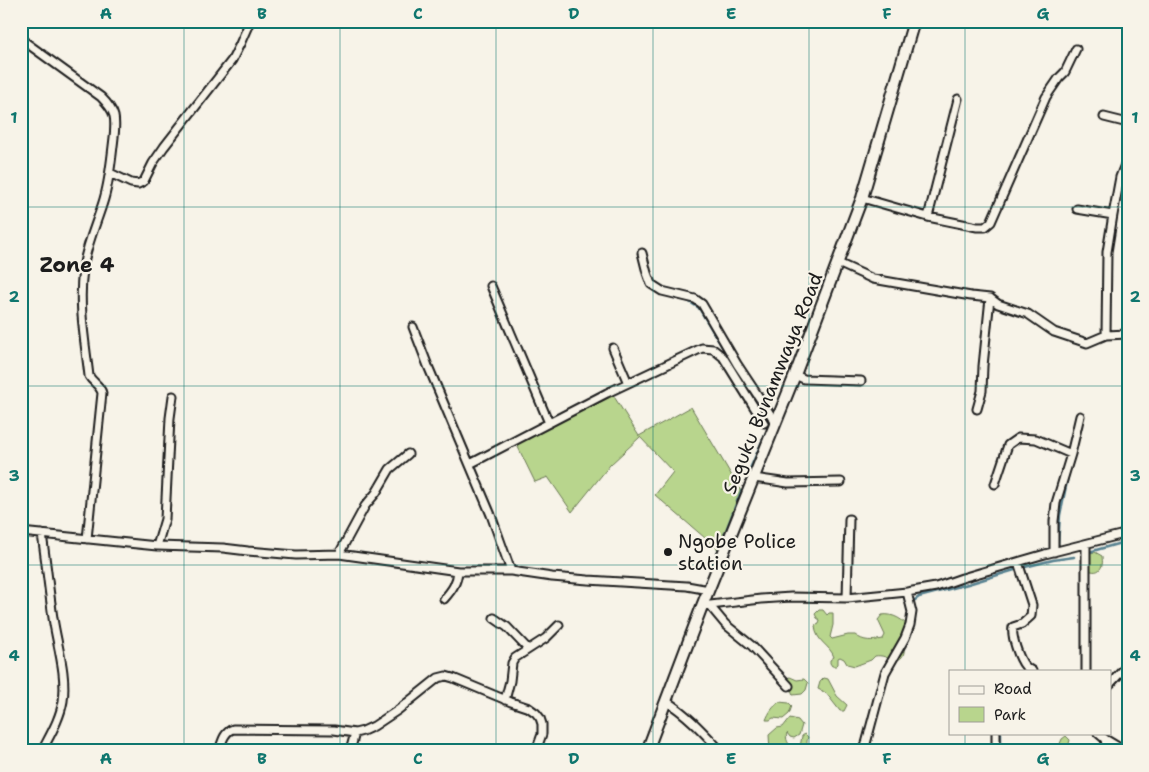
<svg xmlns="http://www.w3.org/2000/svg" width="1149" height="772" font-family="'Shantell Sans',sans-serif">
	<style>
		.green { fill: #b8d58d; stroke: #6a7854 }
		.lines { fill: none; stroke-linecap: round; stroke-linejoin: round }
		.stream { stroke: #568190; stroke-width: 2.5 }
		.street-casing { stroke: #1c1c1c; stroke-width: 11 }
		.secondary-casing { stroke: #1c1c1c; stroke-width: 14 }
		.street { stroke: #f7f3e8; stroke-width: 7 }
		.secondary { stroke: #f7f3e8; stroke-width: 10 }
		.grid { fill: none; stroke: #0f766e; stroke-width: 1; stroke-opacity: 0.55 }
		.poi-dot { fill: #1c1c1c; stroke: #f7f3e8; stroke-width: 2 }
		.labels { text-anchor: middle; stroke-width: 4.5; stroke-linejoin: round; paint-order: stroke }
		.street-label { font-size: 19px; fill: #1c1c1c; stroke: #f7f3e8 }
		.poi-label { font-size: 19px; fill: #1c1c1c; stroke: #f7f3e8; text-anchor: start }
		.quarter-label { font-size: 21px; font-weight: bold; fill: #1c1c1c; stroke: #f7f3e8 }
		.neatline { fill: none; stroke: #0f766e; stroke-width: 2 }
		.grid-label { font-size: 16px; text-anchor: middle; font-weight: bold; fill: #0f766e }
	</style>
	<rect width="100%" height="100%" fill="#f7f3e8"/>
	<filter id="ink" filterUnits="userSpaceOnUse"><feTurbulence type="fractalNoise" baseFrequency=".02" numOctaves="2"/><feDisplacementMap in="SourceGraphic" scale="10" xChannelSelector="R" yChannelSelector="G"/><feConvolveMatrix kernelMatrix="1 2 1 2 8 2 1 2 1" color-interpolation-filters="sRGB"/></filter>
	<g filter="url(#ink)">
		<path class="green" d="M613,395L639,436L691,407L742,493L719,550L655,495L673,472L640,437L610,465L572,512L548,477L535,482L516,443L557,421Z
			M1095,552L1102,556C1102,559 1103,562 1102,565C1100,573 1092,573 1086,568L1089,553Z
			M819,610H823L827,615L829,613H833V625L830,637L832,639L848,635H855C864,642 872,641 883,639L885,635L878,620L882,615C893,613 904,620 910,629L900,642L904,646C905,656 902,660 892,661C887,657 882,655 875,656L871,660L855,666L847,664L844,659L840,657L838,658V664L836,666H832L830,663V660L834,657C830,645 816,642 815,626L819,624L820,620L817,618L815,614Z
			M790,677L797,680L804,679L808,683L806,690L802,694L793,695L789,684L785,680L786,678Z
			M824,678L828,679L837,696L847,705L844,711H840L826,693L818,689L820,682Z
			M779,702L789,703L792,706L789,714L783,719L773,718L770,720H766C769,712 773,707 779,702Z
			M790,718L798,720L802,725L799,735L794,738L790,737L787,733C785,739 788,745 794,748V751H770L769,735L777,728L783,727Z
			M805,734L808,737C806,743 807,746 811,751H803L800,747L802,736Z
			M1066,736L1070,740L1068,747L1071,751H1057L1062,739Z"/>
		<g class="lines">
			<path class="stream" d="M688,301L699,308L758,407
				M746,478L770,423
				M1060,548L1058,545L1060,515L1069,472
				M1089,552L1128,541
				M1025,567L1053,560L1074,557
				M548,573L596,577
				M615,578L648,580
				M706,583L741,491
				M915,600L919,597L968,584L1018,569
				M1001,743V733"/>
			<defs>
				<path id="street" d="M21,39L101,97C106,102 112,108 114,116C116,125 114,137 113,146C111,164 109,182 104,199C97,223 86,245 83,269C78,305 85,341 89,376C93,383 100,385 102,393L87,539
					M1104,117L1128,123
					M110,173L131,183L138,184L144,181L153,163L164,147L232,60L240,44L250,21
					M862,198L928,217L977,227H985L991,222L1046,97L1059,78L1065,72L1076,49
					M1077,209L1113,215L1107,252L1106,335
					M1113,215L1120,177L1128,157
					M928,217L958,99
					M642,253L647,273L651,284L662,291L695,299L702,304L737,364L776,423
					M838,263L873,279L971,296L990,298L998,304L1028,314L1054,332L1087,343L1106,335L1128,334
					M491,286L549,423
					M413,327L428,366L491,515L511,571
					M613,348L628,383
					M795,375L804,379L861,381
					M977,409L982,391L983,366L990,298
					M470,464L607,393L702,348L713,349L723,357L764,423
					M754,478L788,483L841,482
					M995,484L1008,445L1018,438L1036,439L1071,454
					M21,532L157,546L223,548L248,551L296,555L339,554L458,571H511L552,577L588,580L687,586L709,590
					M157,546L165,519L170,418L173,396
					M1054,552V521L1056,503L1071,454L1080,416
					M339,554L365,506L376,493L390,469L408,454
					M1018,562L1032,605L1031,616L1022,624L1013,627C1011,636 1019,659 1025,666C1026,667 1030,670 1032,671
					M847,598L849,519
					M444,599C452,590 457,583 458,571
					M702,606L761,599L791,597L847,598L907,592L936,587L962,578L1045,554L1128,533
					M710,606L725,624L752,646L789,686
					M494,618L507,627L528,649
					M1086,671V544
					M1110,684L1122,671L1128,666
					M505,700L510,681L512,663L515,658L546,638L559,625
					M666,701C688,715 704,733 721,751
					M1098,733L1105,739L1125,751
					M1105,739L1107,751
					M42,751C50,735 60,719 63,701C67,674 57,645 53,618C49,590 46,562 42,534
					M219,751C222,742 224,732 233,729L334,730L355,733L363,731L374,726L398,710L438,678L446,676L453,678L511,702L529,708L536,713L540,718L542,724V734L536,751
					M350,751L355,733
					M864,751L885,673L905,638L910,625L912,612L907,592
					M996,751V733"/>
				<path id="secondary" d="M647,751L702,606L795,375L862,198L914,21"/>
			</defs>
			<use href="#street" class="street-casing"/>
			<use href="#secondary" class="secondary-casing"/>
			<use href="#street" class="street"/>
			<use href="#secondary" class="secondary"/>
		</g>
	</g>
	<path class="grid" d="M184,21V751M340,21V751M496,21V751M653,21V751M809,21V751M965,21V671M21,207H1128M21,386H1128M21,565H1128M965,733V751"/>
	<circle class="poi-dot" cx="668" cy="552" r="5"/>
	<g class="labels">
		<g class="street-label">
			<text transform="translate(772 383) rotate(-68)" y="7">Seguku Bunamwaya Road</text>
		</g>
		<g class="poi-label">
			<text x="678" y="548">Ngobe Police<tspan x="678" dy="22">station</tspan></text>
		</g>
		<g class="quarter-label">
			<text x="77" y="272">Zone 4</text>
		</g>
	</g>
	<rect width="1149" height="772" fill="none" stroke="#f7f3e8" stroke-width="55"/>
	<rect x="949" y="670" width="162" height="65" fill="#f7f3e8" stroke="#9f9d96"/>
	<rect x="959" y="686" width="25" height="8" fill="#f7f3e8" stroke="#9f9d96"/>
	<text x="994" y="694" font-size="15" fill="#1c1c1c">Road</text>
	<rect x="959" y="707" width="25" height="15" fill="#b8d58d" stroke="#9f9d96"/>
	<text x="994" y="720" font-size="15" fill="#1c1c1c">Park</text>
	<rect x="28" y="28" width="1094" height="716" class="neatline"/>
	<g class="grid-label">
		<text x="106" y="19">A</text>
		<text x="262" y="19">B</text>
		<text x="418" y="19">C</text>
		<text x="574" y="19">D</text>
		<text x="731" y="19">E</text>
		<text x="887" y="19">F</text>
		<text x="1043" y="19">G</text>
		<text x="14" y="123">1</text>
		<text x="1135" y="123">1</text>
		<text x="14" y="302">2</text>
		<text x="1135" y="302">2</text>
		<text x="14" y="481">3</text>
		<text x="1135" y="481">3</text>
		<text x="14" y="661">4</text>
		<text x="1135" y="661">4</text>
		<text x="106" y="764">A</text>
		<text x="262" y="764">B</text>
		<text x="418" y="764">C</text>
		<text x="574" y="764">D</text>
		<text x="731" y="764">E</text>
		<text x="887" y="764">F</text>
		<text x="1043" y="764">G</text>
	</g>
</svg>
